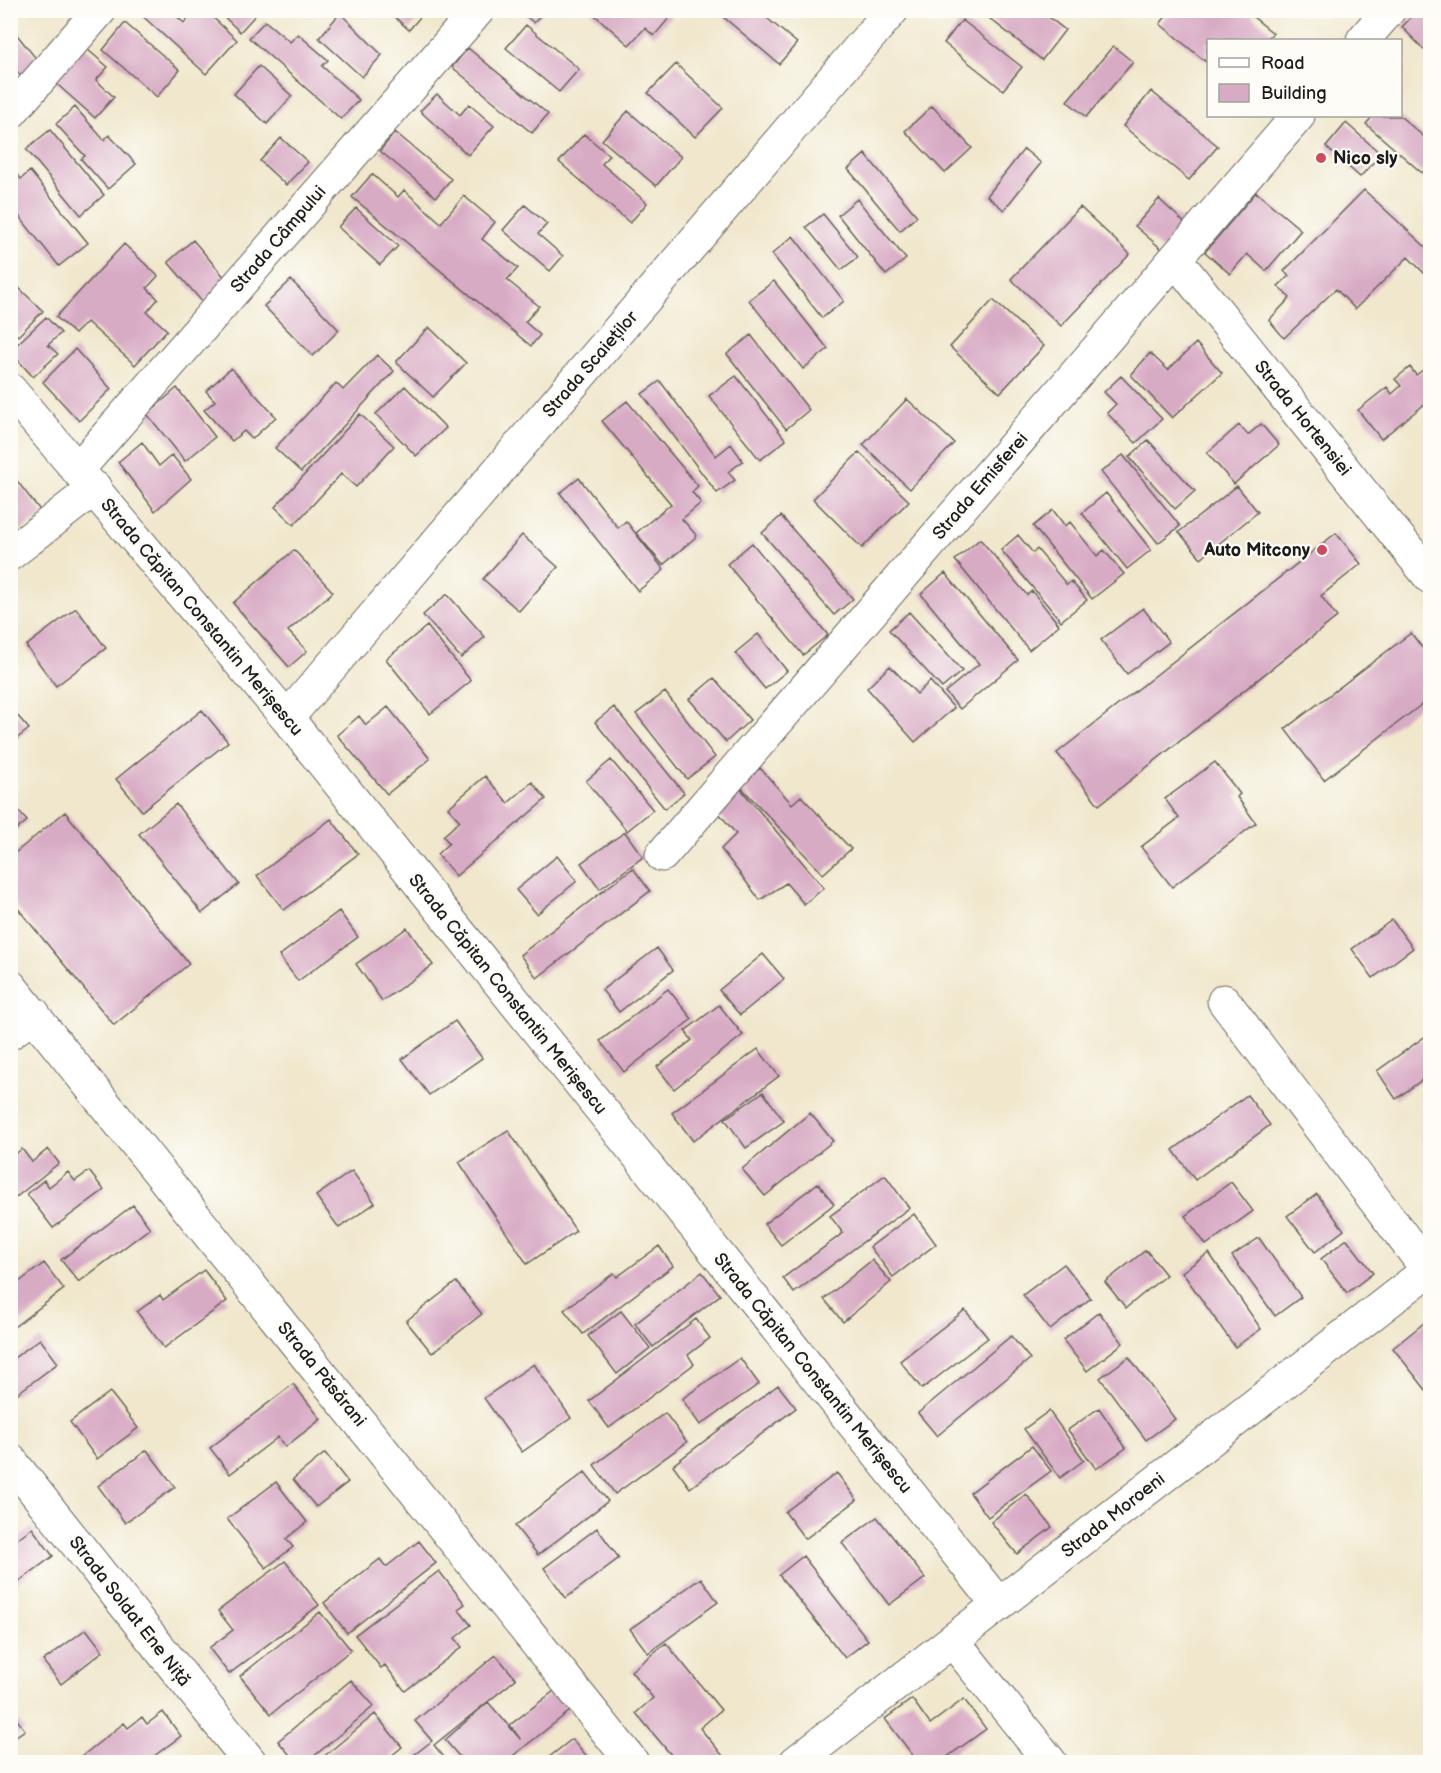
<svg xmlns="http://www.w3.org/2000/svg" width="1441" height="1773" font-family="'Balsamiq Sans',sans-serif">
	<style>
		.building { fill: #d8abc5 }
		.lines { fill: none; stroke-linecap: round; stroke-linejoin: round }
		.minor-casing { stroke: #66635a; stroke-width: 35 }
		.minor { stroke: #fff; stroke-width: 33 }
		.poi-dot { fill: #d1495b; stroke: #fdfcf7; stroke-width: 2 }
		.labels { text-anchor: middle; stroke-width: 4.5; stroke-linejoin: round; paint-order: stroke }
		.poi-label { font-size: 18px; font-weight: bold; fill: #1c1c1c; stroke: #fdfcf7; text-anchor: start }
		.street-label { font-size: 18px; fill: #1c1c1c; stroke: #fdfcf7 }
	</style>
	<rect width="100%" height="100%" fill="#fdfcf7"/>
	<filter id="ink" filterUnits="userSpaceOnUse"><feTurbulence type="fractalNoise" baseFrequency=".0167" numOctaves="2"/><feDisplacementMap in="SourceGraphic" scale="12" xChannelSelector="R" yChannelSelector="G"/><feConvolveMatrix kernelMatrix="1 2 1 2 8 2 1 2 1" color-interpolation-filters="sRGB"/></filter>
	<filter id="wash" filterUnits="userSpaceOnUse"><feTurbulence type="fractalNoise" baseFrequency=".008" numOctaves="4" result="noise"/><feDisplacementMap in="SourceGraphic" scale="24" xChannelSelector="R" yChannelSelector="G"/><feGaussianBlur stdDeviation="1.35" result="paint"/><feColorMatrix in="noise" values="0 0 0 0 0 0 0 0 0 0 0 0 0 0 0 0 0 1.4 0 .05"/><feComposite in="paint" operator="in"/></filter>
	<g filter="url(#wash)">
		<rect width="100%" height="100%" fill="#f0e7cc"/>
		<g id="blocks">
			<path class="building" d="M136,10H170L184,23L195,10H205L237,40L206,74Z
				M217,10H260L240,32Z
				M387,10H426L409,30Z
				M519,10H545L534,23Z
				M589,10H676L654,36L645,28L629,45Z
				M715,10H757L797,43L779,64Z
				M979,10H1040L1065,30L1042,60Z
				M1171,10H1256L1252,16L1273,33L1266,40H1208L1206,62L1160,24Z
				M1418,10H1430V56L1402,27Z
				M340,13L382,55L362,77L319,38Z
				M962,20L1022,67L1003,90L944,43Z
				M265,21L290,42L298,34L328,60L322,66L359,100L341,119L249,38Z
				M125,23L180,70L157,97L103,50Z
				M526,25L579,69L559,92L506,48Z
				M10,26L38,61L20,75L10,63Z
				M81,44L108,67L96,80L114,97L95,118L50,78Z
				M1113,46L1133,62L1086,117L1067,101Z
				M468,48L548,114L532,133L452,67Z
				M676,64L723,108L695,137L648,93Z
				M259,66L292,96L267,124L234,94Z
				M1151,91L1218,146L1189,180L1123,126Z
				M437,94L460,115L469,104L494,126L468,155L420,111Z
				M932,106L972,148L945,173L905,131Z
				M75,107L104,140L109,135L136,164L108,189L81,159L85,156L56,124Z
				M628,111L681,157L656,186L602,140Z
				M1373,116H1400L1430,142V164L1422,173L1366,124Z
				M1346,123L1381,154L1360,177L1326,147Z
				M50,130L104,195L81,215L26,149Z
				M395,132L451,179L436,197L380,151Z
				M584,134L609,155L602,164L647,203L630,223L559,162Z
				M281,138L308,162L286,185L260,161Z
				M1024,149L1041,163L1004,210L987,196Z
				M865,154L917,216L900,231L848,169Z
				M10,166L21,179L30,171L88,243L59,266L10,205Z
				M372,174L398,197L404,190L441,223L464,196L495,222L482,239L518,268L507,280L539,306L525,322L540,335L531,346L352,197Z
				M1364,190L1430,251V267L1424,273L1408,257L1355,309L1336,289L1284,338L1269,320L1290,298L1278,286L1289,276L1284,271Z
				M1256,192L1301,230L1266,271L1247,254L1230,274L1205,252Z
				M857,199L906,259L886,275L838,215Z
				M1159,199L1187,225L1165,252L1135,226Z
				M525,205L547,224L538,234L563,256L550,271L503,230Z
				M1080,207L1130,254L1061,326L1011,279Z
				M356,208L398,246L380,265L338,227Z
				M823,214L858,257L841,270L806,227Z
				M793,236L844,301L822,318L772,254Z
				M193,240L226,279L203,303L168,262Z
				M124,244L158,276L147,288L158,299L147,312L167,330L135,365L87,322L75,334L56,317Z
				M291,280L339,330L313,356L264,306Z
				M774,281L828,349L803,369L749,300Z
				M19,288L43,311L18,336L10,328V297Z
				M993,300L1044,346L1000,393L950,347Z
				M46,317L61,333L48,345L58,354L33,377L10,351Z
				M429,327L466,363L433,397L396,362Z
				M751,335L809,410L786,429L727,354Z
				M1196,343L1222,373L1172,418L1131,375L1150,353L1168,370Z
				M75,349L111,389L79,421L43,382Z
				M377,355L394,371L301,472L275,448L336,383L343,390Z
				M1410,367L1416,375L1427,367L1430,372V400L1381,439L1358,410L1387,387L1392,394L1401,386L1395,379Z
				M231,368L276,417L252,439L244,431L232,441L204,410L215,401L206,391Z
				M736,376L786,440L760,460L709,396Z
				M1121,376L1162,419L1136,443L1107,413L1116,404L1104,392Z
				M660,381L716,456L731,444L743,461L728,472L735,480L717,493L642,394Z
				M405,386L446,428L416,456L376,414Z
				M177,388L215,437L185,461L147,414Z
				M907,399L954,443L910,489L863,445Z
				M627,401L698,486L692,492L701,503L682,519L697,536L663,565L636,533L671,504L602,421Z
				M360,414L394,446L356,487L341,474L294,525L275,507Z
				M1261,424L1279,445L1234,484L1207,453L1239,425L1248,435Z
				M1148,440L1195,491L1175,509L1129,457Z
				M142,442L159,466L172,455L191,479L155,511L118,462Z
				M859,452L909,501L862,548L813,499Z
				M1123,455L1180,526L1158,543L1101,472Z
				M10,472L43,514L10,539Z
				M579,478L618,528L626,521L664,570L638,591L560,493Z
				M1237,486L1258,512L1201,558L1179,532Z
				M1106,493L1151,550L1127,569L1082,513Z
				M1053,510L1065,526L1070,522L1097,556L1104,550L1124,574L1092,599L1033,526Z
				M781,516L853,599L834,615L762,533Z
				M1336,533L1361,564L1321,596L1337,617L1099,805L1057,753Z
				M522,535L558,567L519,611L483,579Z
				M1018,535L1033,553L1037,549L1067,585L1071,581L1087,600L1061,621L1001,550Z
				M980,539L1027,595L1032,591L1059,625L1029,650L955,560Z
				M752,543L828,635L803,655L727,564Z
				M294,550L333,592L288,631L307,651L289,667L233,603Z
				M945,573L1018,660L960,709L945,692L979,664L921,594Z
				M447,594L485,637L461,658L423,615Z
				M76,608L106,648L56,686L26,646Z
				M1143,608L1169,642L1127,674L1101,640Z
				M909,612L962,671L942,688L889,630Z
				M427,626L471,681L430,714L386,659Z
				M1411,633L1430,658V698L1324,780L1285,729Z
				M758,634L787,671L765,689L735,653Z
				M890,666L917,694L930,681L954,708L915,742L867,688Z
				M714,678L750,720L726,742L689,699Z
				M665,692L715,757L687,779L636,714Z
				M10,707L29,729L10,744Z
				M388,707L430,759L387,794L337,735L359,716L366,725Z
				M614,707L684,793L665,809L595,722Z
				M202,710L228,742L142,811L116,779Z
				M611,760L653,810L627,831L586,781Z
				M1215,762L1240,794L1237,797L1256,823L1172,887L1141,847L1179,818L1165,799Z
				M760,768L792,804L801,796L851,849L823,874L740,786Z
				M485,776L508,803L532,782L546,799L456,876L437,854L449,843L443,836L460,821L448,808Z
				M739,787L824,888L804,904L786,883L760,900L721,849L736,834L718,812Z
				M10,801L27,821L10,835Z
				M176,804L239,884L202,913L139,834Z
				M65,812L189,964L114,1025L10,899V857Z
				M331,819L358,854L284,910L257,876Z
				M625,832L643,857L600,889L581,863Z
				M557,856L577,881L537,914L516,890Z
				M633,868L650,891L537,978L520,955Z
				M339,911L358,937L298,981L279,956Z
				M1392,920L1413,948L1373,978L1352,949Z
				M407,928L433,965L382,1001L356,964Z
				M657,948L673,970L619,1012L602,990Z
				M763,954L784,979L740,1015L719,990Z
				M668,989L692,1019L624,1072L600,1041Z
				M719,1005L743,1035L674,1089L657,1067L692,1040L685,1031Z
				M455,1021L482,1058L429,1095L402,1059Z
				M1430,1033V1074L1396,1099L1377,1071Z
				M758,1049L779,1076L693,1141L672,1113Z
				M763,1092L784,1121L746,1148L725,1119Z
				M1247,1095L1270,1125L1195,1180L1173,1150Z
				M810,1113L833,1141L765,1196L742,1169Z
				M508,1130L576,1231L527,1264L459,1162Z
				M22,1149L32,1162L48,1149L59,1163L10,1202V1158Z
				M89,1171L104,1190L53,1228L27,1194L44,1180L49,1187L68,1172L75,1181Z
				M352,1171L375,1203L339,1228L316,1196Z
				M885,1175L909,1208L794,1293L783,1278L843,1233L830,1216Z
				M1231,1182L1253,1211L1206,1245L1185,1216Z
				M818,1183L834,1204L781,1245L764,1224Z
				M1317,1194L1344,1230L1315,1252L1287,1216Z
				M133,1205L150,1228L79,1282L61,1260Z
				M914,1214L936,1244L893,1277L870,1247Z
				M1259,1238L1301,1297L1275,1316L1232,1256Z
				M1347,1239L1373,1273L1347,1293L1321,1259Z
				M659,1246L673,1266L583,1334L564,1310L614,1273L617,1277Z
				M1146,1250L1166,1275L1126,1308L1105,1282Z
				M1209,1253L1261,1329L1235,1347L1182,1272Z
				M872,1260L891,1282L843,1322L824,1299Z
				M44,1263L64,1289L10,1330V1289Z
				M1064,1264L1091,1298L1050,1330L1023,1295Z
				M204,1270L227,1301L164,1348L137,1312L160,1295L163,1300Z
				M702,1272L720,1295L653,1347L635,1324Z
				M456,1282L482,1314L432,1353L406,1321Z
				M965,1310L988,1338L922,1389L900,1361Z
				M621,1311L650,1348L617,1374L588,1336Z
				M1099,1312L1123,1343L1087,1371L1063,1340Z
				M1430,1318V1388L1427,1391L1393,1348Z
				M696,1319L710,1338L688,1355L694,1364L609,1428L589,1401Z
				M1011,1336L1030,1359L937,1436L918,1413Z
				M40,1339L58,1363L14,1396L10,1391V1361Z
				M1129,1357L1175,1419L1146,1440L1100,1378Z
				M740,1358L759,1384L700,1425L682,1399Z
				M534,1364L571,1418L522,1452L484,1398Z
				M293,1384L321,1419L285,1447L278,1437L230,1474L210,1448Z
				M778,1385L796,1408L690,1488L673,1465Z
				M110,1392L138,1428L97,1459L70,1422Z
				M1099,1408L1126,1448L1096,1469L1068,1430Z
				M1049,1411L1084,1460L1060,1478L1024,1429Z
				M665,1413L687,1442L615,1494L594,1465Z
				M1032,1446L1051,1471L988,1517L970,1493Z
				M147,1450L175,1487L125,1523L98,1486Z
				M325,1453L348,1482L316,1507L293,1479Z
				M585,1472L608,1501L538,1555L515,1526Z
				M837,1473L857,1500L805,1539L785,1512Z
				M276,1482L307,1522L286,1539L293,1547L266,1568L227,1519Z
				M1026,1494L1052,1527L1017,1554L991,1522Z
				M877,1517L925,1578L889,1605L842,1543Z
				M32,1528L53,1556L10,1588V1544Z
				M597,1528L619,1558L566,1598L544,1568Z
				M419,1541L436,1563L347,1633L324,1603L380,1559L386,1567Z
				M803,1556L868,1640L845,1658L779,1575Z
				M285,1561L319,1605L229,1674L209,1648L233,1630L218,1611Z
				M439,1571L465,1604L458,1609L471,1625L455,1638L462,1647L405,1691L385,1665L381,1668L355,1635Z
				M701,1578L718,1602L648,1653L630,1629Z
				M320,1612L351,1650L271,1714L240,1676Z
				M86,1629L103,1651L61,1684L43,1661Z
				M666,1643L721,1710L700,1728L728,1762H677L636,1713L653,1698L631,1671Z
				M496,1655L516,1679L434,1745L448,1762H419L414,1755L432,1741L415,1721Z
				M351,1680L374,1706L307,1762H296L278,1741Z
				M554,1691L570,1711L505,1762H464L445,1740L488,1702L521,1740L510,1725Z
				M912,1699L930,1724L964,1699L986,1729L940,1762H918L885,1719Z
				M10,1711L25,1730L10,1740Z
				M163,1712L181,1736L146,1762H87L82,1756L124,1723L128,1728L142,1717L147,1724Z
				M375,1714L402,1747L384,1762H326L322,1758Z
				M572,1739L592,1762H543Z"/>
		</g>
	</g>
	<g filter="url(#ink)">
		<use href="#blocks" fill-opacity="0" stroke="#66635a" stroke-width="1.5"/>
		<g class="lines">
			<defs>
				<path id="minor" d="M1363,40L1389,10
					M10,113L100,10
					M1175,259L1430,577
					M10,390L287,718L999,1605
					M79,468L478,10
					M10,554L95,488
					M287,718L892,10
					M662,855L1298,116
					M10,986L632,1762
					M1224,1001L1428,1270
					M10,1033L34,1014
					M10,1460L250,1762
					M953,1641L1050,1762
					M796,1762L1430,1269"/>
			</defs>
			<use href="#minor" class="minor-casing"/>
			<use href="#minor" class="minor"/>
		</g>
	</g>
	<g class="poi-dot">
		<circle cx="1321" cy="158" r="6"/>
		<circle cx="1322" cy="550" r="6"/>
	</g>
	<g class="labels">
		<g class="poi-label">
			<text x="1333" y="164">Nico sly</text>
			<text x="1310" y="556" text-anchor="end">Auto Mitcony</text>
		</g>
		<g class="street-label">
			<text transform="translate(278 239) rotate(-49)" y="6">Strada Câmpului</text>
			<text transform="translate(590 364) rotate(-49)" y="6">Strada Scaieților</text>
			<text transform="translate(1303 418) rotate(51)" y="6">Strada Hortensiei</text>
			<text transform="translate(980 486) rotate(-49)" y="6">Strada Emisferei</text>
			<text transform="translate(202 617) rotate(50)" y="6">Strada Căpitan Constantin Merișescu</text>
			<text transform="translate(508 994) rotate(51)" y="6">Strada Căpitan Constantin Merișescu</text>
			<text transform="translate(813 1373) rotate(51)" y="6">Strada Căpitan Constantin Merișescu</text>
			<text transform="translate(322 1374) rotate(51)" y="6">Strada Păsărani</text>
			<text transform="translate(1113 1515) rotate(-38)" y="6">Strada Moroeni</text>
			<text transform="translate(130 1611) rotate(52)" y="6">Strada Soldat Ene Niță</text>
		</g>
	</g>
	<rect width="1441" height="1773" fill="none" stroke="#fdfcf7" stroke-width="36"/>
	<rect x="1207" y="39" width="195" height="78" fill="#fdfcf7" stroke="#a3a29f" stroke-width="1.5"/>
	<rect x="1219" y="58" width="30" height="9" fill="#ffffff" stroke="#a3a29f" stroke-width="1.5"/>
	<text x="1261" y="69" font-size="18" fill="#1c1c1c">Road</text>
	<rect x="1219" y="84" width="30" height="18" fill="#d8abc5" stroke="#a3a29f" stroke-width="1.5"/>
	<text x="1261" y="99" font-size="18" fill="#1c1c1c">Building</text>
</svg>
